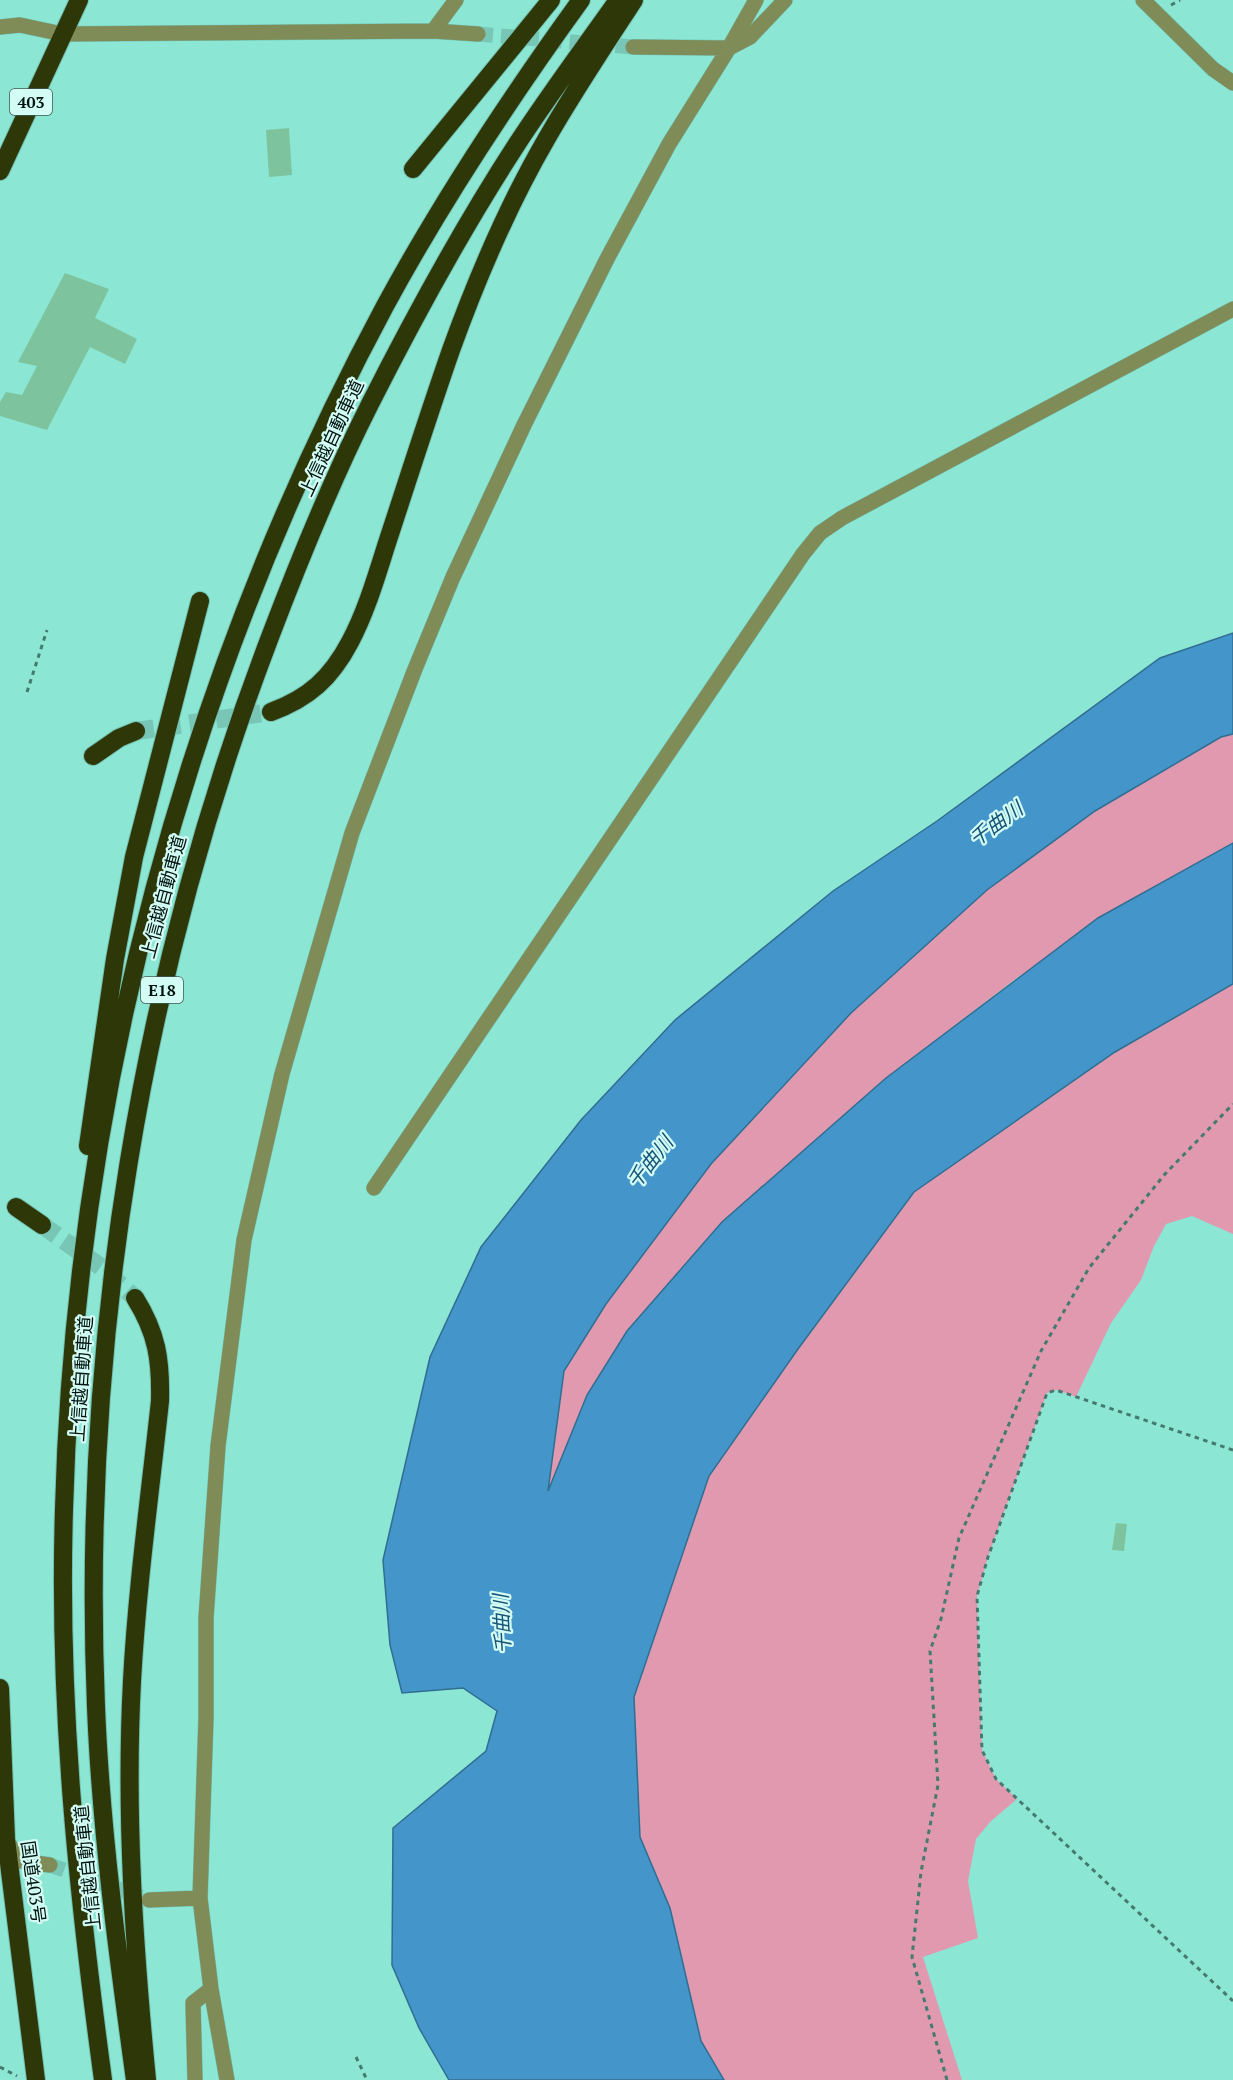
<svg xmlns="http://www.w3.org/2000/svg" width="1233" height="2080" font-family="'PT Serif','Noto Sans JP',serif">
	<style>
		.green { fill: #e199af }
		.water { fill: #4495c9; stroke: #306e91; stroke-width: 1.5 }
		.building { fill: #7dc49e }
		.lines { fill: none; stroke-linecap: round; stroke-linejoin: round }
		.minor-tunnel { stroke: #77c6b6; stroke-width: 15; stroke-dasharray: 15 8; stroke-linecap: butt }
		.highway-tunnel { stroke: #77c6b6; stroke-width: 18; stroke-dasharray: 18 9; stroke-linecap: butt }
		.minor-casing { stroke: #73c0b1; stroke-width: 16 }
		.highway-casing { stroke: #73c0b1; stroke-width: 20 }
		.path { stroke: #457a6f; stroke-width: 3; stroke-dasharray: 4.5 4.5; stroke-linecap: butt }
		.minor { stroke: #808c57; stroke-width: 15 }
		.highway { stroke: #2e3707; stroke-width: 18 }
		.labels { text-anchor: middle; stroke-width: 4.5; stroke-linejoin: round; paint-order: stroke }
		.shield { fill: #d3fdf4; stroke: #3f5954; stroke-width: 1.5 }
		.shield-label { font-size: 16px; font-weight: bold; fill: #00130f }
		.street-label { font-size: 18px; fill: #00130f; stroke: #d3fdf4 }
		.water-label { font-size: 20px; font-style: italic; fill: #165376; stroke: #d3fdf4 }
	</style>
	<rect width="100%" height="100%" fill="#8ce6d4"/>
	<path class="green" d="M1233,734V843L1018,977L886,1078L722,1222L627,1331L547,1494L564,1371L606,1304L711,1164L851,1013L987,890L1095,811L1221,737Z
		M1233,984V1234L1192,1216L1166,1224L1154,1246L1141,1280L1111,1323L1076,1397L1057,1390L1047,1393L988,1557L977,1596L982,1750L996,1779L1017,1799L990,1822L976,1839L968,1881L978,1938L923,1957L962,2080H724L701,2041L670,1908L640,1837L634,1697L709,1476L798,1349L914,1192L1115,1052Z"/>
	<path class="water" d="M1233,633V734L1221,737L1095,811L987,890L851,1013L711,1164L606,1304L564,1371L548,1491L587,1395L627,1331L722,1222L886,1078L1098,918L1233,843V984L1115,1052L914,1192L798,1349L709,1476L634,1697L640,1837L670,1908L701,2041L724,2080H449L419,2028L392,1965L393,1828L486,1751L497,1711L463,1688L402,1693L390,1645L383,1560L430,1357L481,1247L581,1120L675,1020L833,891L937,821L1160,658Z"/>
	<path class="building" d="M289,128L292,175L269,177L266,130Z
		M65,273L109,289L95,318L137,339L125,364L90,347L47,430L0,416V402L6,392L22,395L37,366L18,362Z
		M1116,1523L1127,1524L1124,1551L1112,1550Z"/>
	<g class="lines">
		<path class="minor-tunnel" d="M478,34L633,47
			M50,1865L141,1897"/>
		<path class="highway-tunnel" d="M136,731L271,712
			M42,1225L101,1267L135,1298"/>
		<defs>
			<path id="minor" d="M1143,0L1213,69L1233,83
				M0,27L20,25L62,34L433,31L478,34
				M433,31L456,0
				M633,47L729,48L750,37L785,0
				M374,1188L803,554L820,533L842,518L1233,309
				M7,1841L20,1861L50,1865
				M149,1900L200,1898
				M195,2080L193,2003L211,1989
				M227,2080L211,1989L200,1898L206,1718V1618L218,1446L244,1240L282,1074L352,833L415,669L453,577L524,425L608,257L669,144L729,48L756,0"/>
			<path id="highway" d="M413,169L551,0
				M0,171L79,0
				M271,712C309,698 331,678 350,642C367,610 377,574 388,540C409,476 429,413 451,350C477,278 508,205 547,138C574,91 604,46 634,0
				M93,756L119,738L136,731
				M88,1146L115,959L134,857L200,601
				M16,1207L42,1225
				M135,1298C157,1333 161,1360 160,1401C150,1494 137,1588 132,1681C125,1814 134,1947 147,2080
				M0,1688L6,1839L36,2080
				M103,2080C77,1888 58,1703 64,1509C75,1091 187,675 385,306C443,199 510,98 581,0
				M135,2080C118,1956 101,1832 96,1707C81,1342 140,978 270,637C300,558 332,479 370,404C415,315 463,227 517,144C549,95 584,48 618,0"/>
		</defs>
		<use href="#minor" class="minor-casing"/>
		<use href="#highway" class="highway-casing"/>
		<path class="path" d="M1171,5L1180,0
			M27,692L47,630
			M1233,1450L1056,1390L1047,1393L988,1557L977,1596L982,1750L996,1779L1233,2001
			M356,2057L367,2080
			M0,2067L17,2076
			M947,2080L912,1957L921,1872L938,1785L930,1651L941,1619L959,1538L1041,1351L1089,1268L1165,1174L1233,1104"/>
		<use href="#minor" class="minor"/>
		<use href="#highway" class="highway"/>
	</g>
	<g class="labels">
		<g class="shield">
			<rect x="10" y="89" width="42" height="26" rx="4.5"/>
			<rect x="141" y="977" width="42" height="26" rx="4.5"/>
		</g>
		<g class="shield-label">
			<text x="31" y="108">403</text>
			<text x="162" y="996">E18</text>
		</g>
		<g class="street-label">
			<text transform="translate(332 438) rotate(-65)" y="6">上信越自動車道</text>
			<text transform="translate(164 897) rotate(-75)" y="6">上信越自動車道</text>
			<text transform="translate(82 1379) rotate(-86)" y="6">上信越自動車道</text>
			<text transform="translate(88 1868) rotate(-96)" y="6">上信越自動車道</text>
			<text transform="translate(33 1882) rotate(82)" y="6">国道403号</text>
		</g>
		<g class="water-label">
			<text transform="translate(996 824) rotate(-36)" y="7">千曲川</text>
			<text transform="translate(650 1162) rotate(-52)" y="7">千曲川</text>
			<text transform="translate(502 1624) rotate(-93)" y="7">千曲川</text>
		</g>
	</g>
</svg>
